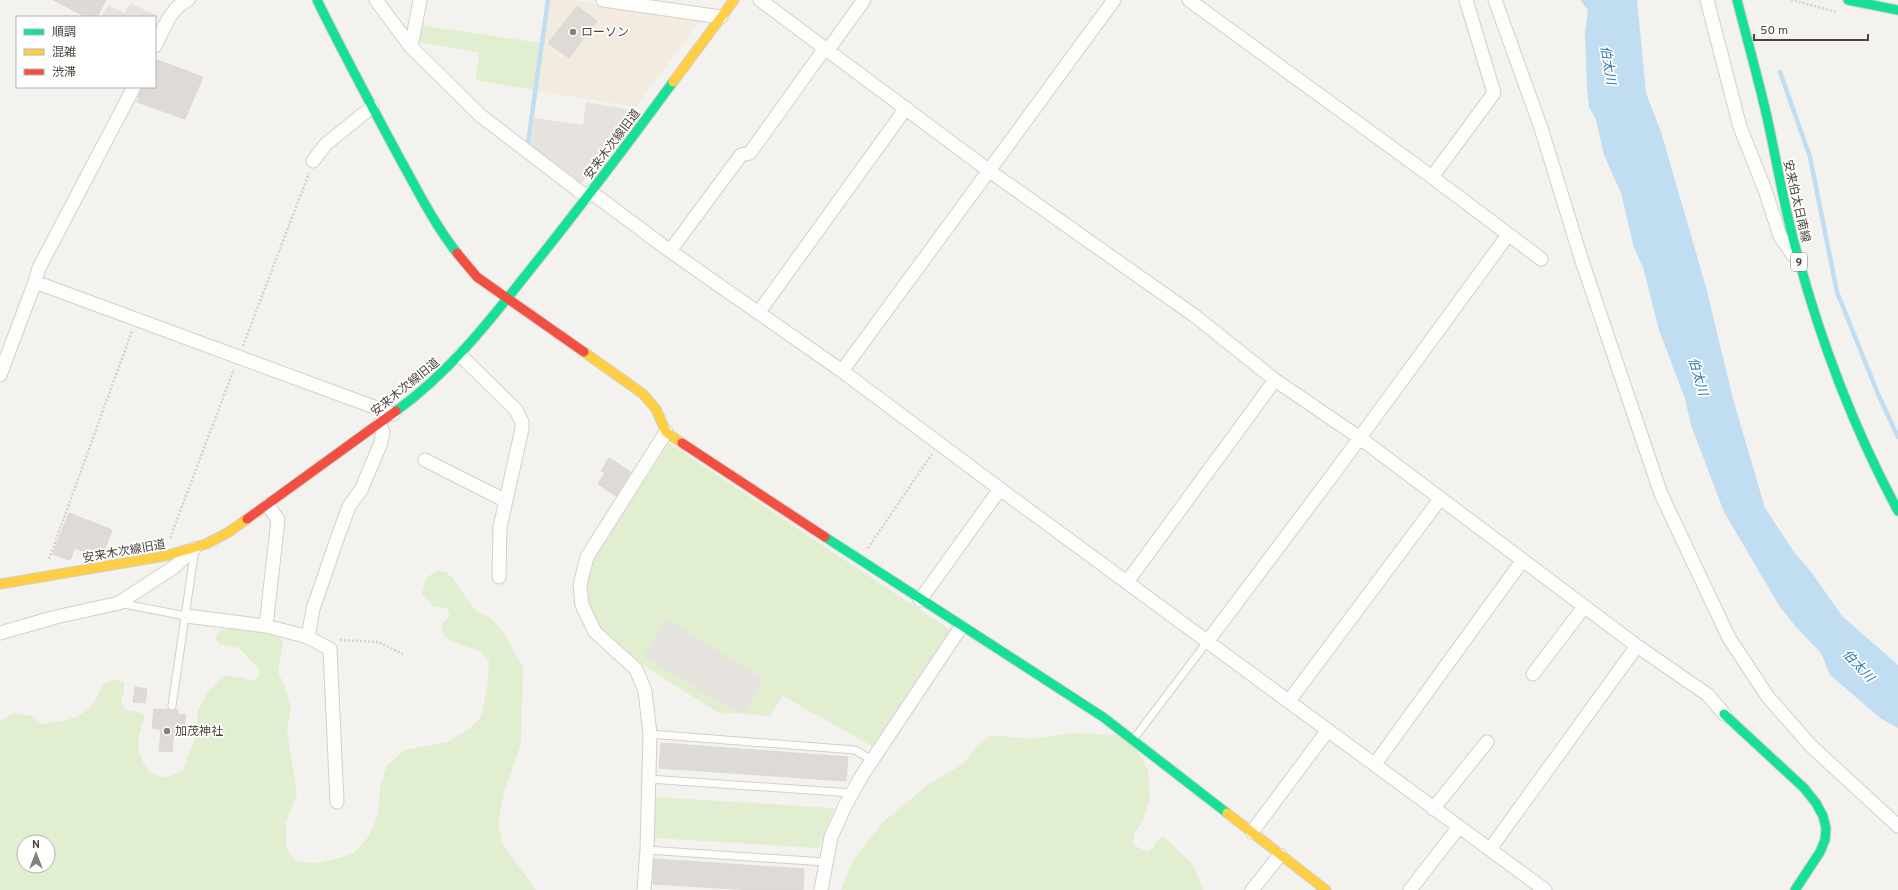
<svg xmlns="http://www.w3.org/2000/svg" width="1898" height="890" font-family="Overpass,'Noto Sans JP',sans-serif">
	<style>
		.commercial { fill: #f3ebdf }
		.green { fill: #e1eecf; fill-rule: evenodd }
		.parking { fill: #e6e3df }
		.water { fill: #c0ddf1 }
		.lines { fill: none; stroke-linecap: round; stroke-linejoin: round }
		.stream { stroke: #c0ddf1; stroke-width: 4.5 }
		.building { fill: #dedbd6; stroke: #dcd9d4 }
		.lane-casing { stroke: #d2d0cb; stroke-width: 9 }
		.street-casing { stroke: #d2d0cb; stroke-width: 15 }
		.fast-casing { stroke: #d3cfc5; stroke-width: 11 }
		.slow-casing { stroke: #d3cfc5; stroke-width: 11 }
		.jam-casing { stroke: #d3cfc5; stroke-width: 11 }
		.path { stroke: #d3d2cc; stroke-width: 2.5; stroke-dasharray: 2 2; stroke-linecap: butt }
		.lane { stroke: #fdfdfc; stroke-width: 7 }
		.street { stroke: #fdfdfc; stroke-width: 13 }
		.fast { stroke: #16e098; stroke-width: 9 }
		.slow { stroke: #ffcf43; stroke-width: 9 }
		.jam { stroke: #f24e42; stroke-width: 9 }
		.poi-dot { fill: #868178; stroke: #fff; stroke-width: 1.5 }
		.labels { text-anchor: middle; stroke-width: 3.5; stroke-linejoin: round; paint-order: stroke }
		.shield { fill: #fff; stroke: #817c74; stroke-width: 1 }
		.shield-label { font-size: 11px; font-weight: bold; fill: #4b4439 }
		.poi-label { font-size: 12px; fill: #4b4439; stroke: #fff; text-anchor: start }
		.street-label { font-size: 12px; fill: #4b4439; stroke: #fff }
		.water-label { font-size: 13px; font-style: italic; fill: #2e7ab2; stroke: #fff }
	</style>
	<rect width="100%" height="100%" fill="#f4f2ee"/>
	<path class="commercial" d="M550,0H569L699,19V22L636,107L537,91Z"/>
	<path class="green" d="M419,25L541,43L535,90L478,81L476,79L479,52L418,42Z
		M669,443L950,630L873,747L783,696L770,716L717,712L612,645L603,637L584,603L586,575L595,557Z
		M437,571L446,572L452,578L476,611L492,619L505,635L523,667L521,744L504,792L498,824L503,845L536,890H0V722L13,713L32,716L41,724C74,720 90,718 102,685L114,679L124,682V692L121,700L125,710L142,713L145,718C142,725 139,734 138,742C138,758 148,778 166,777C171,777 178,772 183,770L195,738L198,711L207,693L223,676L240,677L251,681L259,677V669L239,648L219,644L215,638L221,630L243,628L273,632L283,642L278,672L285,687L291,708L287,731L297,794L286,822V848L296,861L320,863L353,854L369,836L378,815L380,789L387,765L405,750L447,742L470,728L481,717L488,682L489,661L480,651L455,643L444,636L441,625L450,615L448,609L433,606L422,594C424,582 426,576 437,571ZM24,842H48V866H24Z
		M1074,733L1118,735L1134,745L1148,770L1150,798L1142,823L1134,833V845L1147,852L1153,848L1158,839L1164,837L1193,865L1203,890H841L853,860L883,822L929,784L963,764L975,748L990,735L1030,739Z
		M655,797L834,808L819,848L653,838Z"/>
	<path class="parking" d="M130,3L158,16L155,21V17H101L108,5L125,13Z
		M586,102L633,110L581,184L530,148L534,118L583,125Z
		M666,619L764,679L744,712L734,711L644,656Z"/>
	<path class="water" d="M1580,0H1637L1646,93L1661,132L1706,287L1733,399L1765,508L1794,552L1812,573L1842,616L1898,665V728L1880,718L1830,675L1821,653L1796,627L1780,607L1724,512L1691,425L1685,399L1659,330L1643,267L1634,248L1621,193L1604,155L1596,120L1589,107L1587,89L1585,33L1588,10Z"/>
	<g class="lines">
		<path class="stream" d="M1780,72L1810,157L1837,292L1878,394L1898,437
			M528,143L548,0"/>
	</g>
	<path class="building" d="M53,0H106L97,17H86Z
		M577,6L597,21L569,58L548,43Z
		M155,59L203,77L185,119L137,102L142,87H155Z
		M609,458L631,472L616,496L598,484L605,473L601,471Z
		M69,513L112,530L102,556L98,557L75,548L70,560L53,554Z
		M135,687L147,689L145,703L133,702Z
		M154,709L178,710V714L186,715L183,731H174L172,752L159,751L161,730L152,728Z
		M661,743L848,757L846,781L659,768Z
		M654,859L804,869L803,890H752L653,884Z"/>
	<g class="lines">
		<defs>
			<path id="lane" d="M119,603L186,616
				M172,706L195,548
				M650,734L855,750L872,760
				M1133,740L1207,642
				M649,779L852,793
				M647,850L825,862"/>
			<path id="street" d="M376,0L411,47L481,116L587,197
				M603,0L721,17
				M760,0L988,170L1195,316L1275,380L1360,438L1637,646L1490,849
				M1189,0L1432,177L1541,259
				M1495,0L1541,128L1581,258L1661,494L1729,638L1768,697L1811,746L1898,826
				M1707,0L1740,127L1765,190L1780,236L1793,255
				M155,46C164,29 170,8 188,0
				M411,47L420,0
				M828,50L864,0
				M313,161L326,144L372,107
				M1432,177L1494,93L1466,0
				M591,192L670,251L842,371L1000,489L1545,890
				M670,251L741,155L750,153L825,48
				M35,282L393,414
				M759,312L906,108
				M460,355L516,410L522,422V429L500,527L499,577
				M842,371L1114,0
				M0,375L35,282L39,268L134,87
				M425,460L506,501
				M1127,582L1275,380
				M920,600L1000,489
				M186,616L266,626L308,637L330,649L337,802
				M266,626L278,520L268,505
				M0,633L56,617L119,603L174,567L194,549
				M308,637L313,609L335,545L349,506L361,490L380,445L383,432L379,424
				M1207,642L1334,473L1508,235
				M1637,646L1708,695L1724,714
				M1533,674L1584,607
				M1289,701L1440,499
				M1375,764L1522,561
				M1433,809L1487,742
				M1252,832L1328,730
				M644,890L647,850L650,734L645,691L636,669L595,632L582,605L580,585L587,557L666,432
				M821,890L831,837L845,806L861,777L961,627
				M1252,890L1280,855
				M1410,890L1458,828"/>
			<path id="fast" d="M317,0C343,53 371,105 399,157C417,189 434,224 457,253
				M1737,0C1747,39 1758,78 1767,117C1777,162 1784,208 1797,253C1821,343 1854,429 1898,511
				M1848,0L1898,10
				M396,411C453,370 494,315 537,261C584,202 629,142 673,82
				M825,537L1103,717L1227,813
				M1724,714L1804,788L1816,803L1823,816L1826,828L1825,840L1820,852L1795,890"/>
			<path id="slow" d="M673,82L734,0
				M584,352L643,394L656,409L666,432L682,443
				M0,584L165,556L206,544L229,532L247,519
				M1227,813L1326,890"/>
			<path id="jam" d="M457,253L477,277L584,352
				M682,443L825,537
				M247,519L396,411"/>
		</defs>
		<use href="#lane" class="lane-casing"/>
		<use href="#street" class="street-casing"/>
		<use href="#fast" class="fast-casing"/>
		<use href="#slow" class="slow-casing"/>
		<use href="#jam" class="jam-casing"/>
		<path class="path" d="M1791,0L1837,12
			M243,346L309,173
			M170,538L234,369
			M868,548L932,454
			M49,559L132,331
			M340,640L378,642L403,654"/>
		<use href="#lane" class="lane"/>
		<use href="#street" class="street"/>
		<use href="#fast" class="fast"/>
		<use href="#slow" class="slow"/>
		<use href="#jam" class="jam"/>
	</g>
	<g class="poi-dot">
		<circle cx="573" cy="32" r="4"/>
		<circle cx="167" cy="731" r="4"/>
	</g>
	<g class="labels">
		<rect class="shield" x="1791" y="253" width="16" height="18" rx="3"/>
		<g class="shield-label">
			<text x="1799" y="266">9</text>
		</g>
		<g class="poi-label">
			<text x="581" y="36">ローソン</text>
			<text x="175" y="735">加茂神社</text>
		</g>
		<g class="street-label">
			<text transform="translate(612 144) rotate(-53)" y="4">安来木次線旧道</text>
			<text transform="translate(1797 201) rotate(77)" y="4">安来伯太日南線</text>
			<text transform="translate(405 387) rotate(-39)" y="4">安来木次線旧道</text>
			<text transform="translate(124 551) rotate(-10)" y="4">安来木次線旧道</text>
		</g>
		<g class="water-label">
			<text transform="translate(1609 65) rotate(81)" y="5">伯太川</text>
			<text transform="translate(1699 376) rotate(74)" y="5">伯太川</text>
			<text transform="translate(1859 665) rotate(47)" y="5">伯太川</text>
		</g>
	</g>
	<rect x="16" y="16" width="140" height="72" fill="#ffffff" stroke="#b7b4b0"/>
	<rect x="24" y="29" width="20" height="6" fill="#16e098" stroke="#b7b4b0"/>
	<text x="52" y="36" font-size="12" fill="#4b4439">順調</text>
	<rect x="24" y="49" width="20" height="6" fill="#ffcf43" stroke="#b7b4b0"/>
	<text x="52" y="56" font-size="12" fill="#4b4439">混雑</text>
	<rect x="24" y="69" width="20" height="6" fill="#f24e42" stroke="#b7b4b0"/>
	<text x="52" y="76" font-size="12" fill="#4b4439">渋滞</text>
	<g transform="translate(36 854)"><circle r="19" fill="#ffffff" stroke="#b7b4b0"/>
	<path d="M0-3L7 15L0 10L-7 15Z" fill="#868178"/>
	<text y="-6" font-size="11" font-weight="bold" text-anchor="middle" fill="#4b4439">N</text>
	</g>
	<path d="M1754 34v6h114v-6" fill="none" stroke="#4b4439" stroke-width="2"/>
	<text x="1760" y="34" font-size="12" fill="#4b4439" stroke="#ffffff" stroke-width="3" paint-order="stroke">50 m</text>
</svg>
